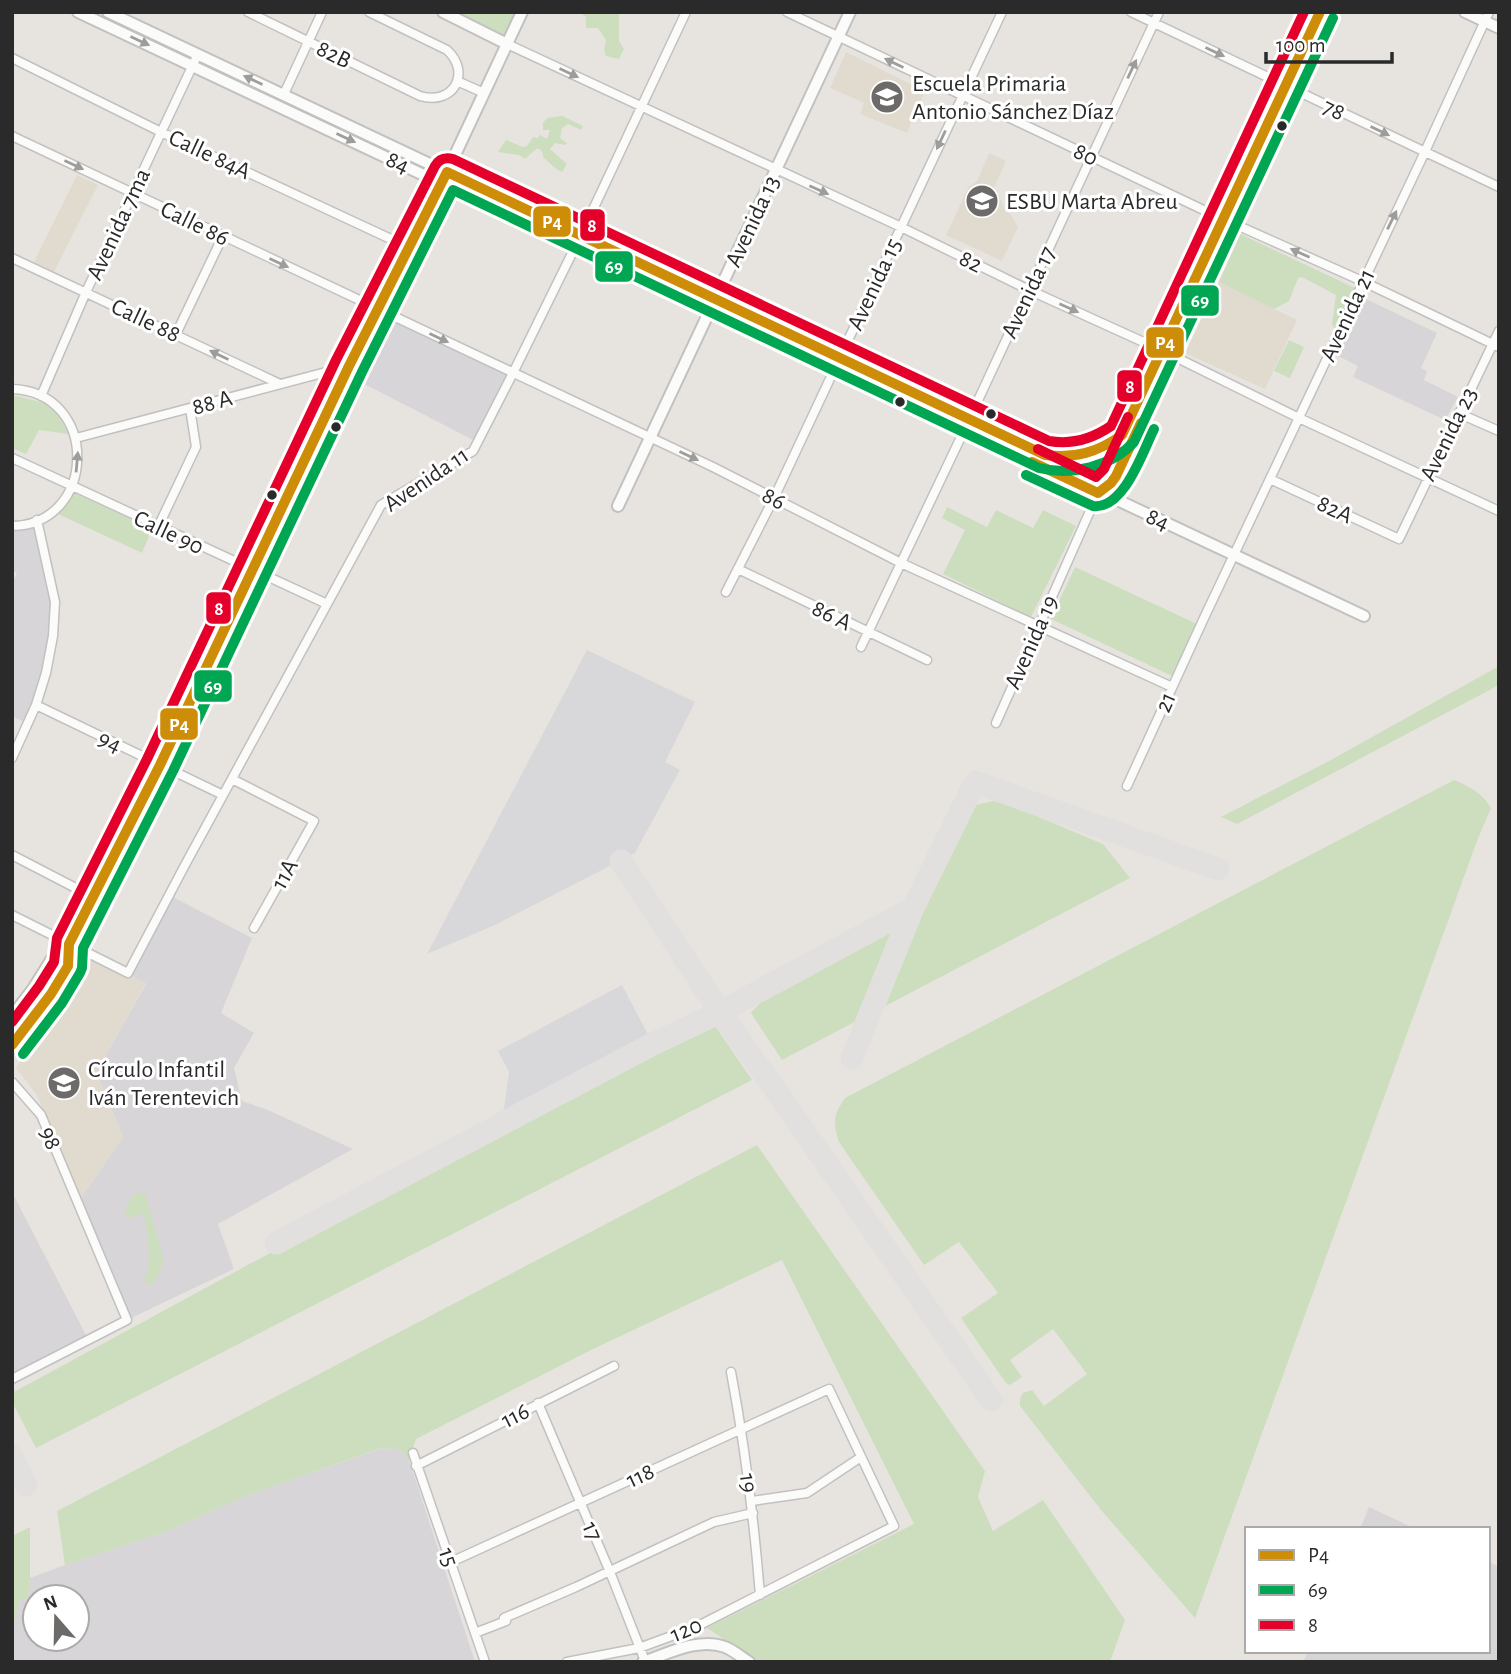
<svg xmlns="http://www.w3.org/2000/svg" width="1511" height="1674" font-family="'Alegreya Sans',sans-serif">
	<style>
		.industrial { fill: #d7d5d7; fill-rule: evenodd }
		.education { fill: #e1dbcf }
		.airport { fill: #d8d8db }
		.green { fill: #ccdebd }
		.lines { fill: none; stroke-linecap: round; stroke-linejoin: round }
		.taxiway { stroke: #e2e0df; stroke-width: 23 }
		.street-casing { stroke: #c2c1c1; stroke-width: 11 }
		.secondary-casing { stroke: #c2c1c1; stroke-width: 14 }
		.street { stroke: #fbfbfa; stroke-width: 8 }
		.secondary { stroke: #fbfbfa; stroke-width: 10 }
		.bus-1-casing { stroke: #fff; stroke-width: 16 }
		.bus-2-casing { stroke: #fff; stroke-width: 16 }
		.bus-3-casing { stroke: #fff; stroke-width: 16 }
		.bus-1 { stroke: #ce8d08; stroke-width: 10 }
		.bus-2 { stroke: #00a651; stroke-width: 10 }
		.bus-3 { stroke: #e4002b; stroke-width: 10 }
		.oneway { fill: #9d9d9c }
		.bus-dot { fill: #2a2a2a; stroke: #fff; stroke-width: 2.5 }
		.labels { text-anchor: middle; stroke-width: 6; stroke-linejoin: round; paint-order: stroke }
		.street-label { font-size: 24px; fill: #2a2a2a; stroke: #fff }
		.poi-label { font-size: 24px; fill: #2a2a2a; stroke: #fff; text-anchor: start }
		.line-badge { stroke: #fff; stroke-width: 2.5 }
		.badge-label { font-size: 19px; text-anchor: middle; font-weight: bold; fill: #fff }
	</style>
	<rect width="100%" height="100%" fill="#e7e4e0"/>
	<path class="industrial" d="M1362,297L1437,333L1421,368L1427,371L1424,380L1458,397L1445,420L1353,377L1358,366L1334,354Z
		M377,309L513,373L477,442L345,374Z
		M37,520L55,602L46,673L26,723L12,716V583L17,573L12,570V526Z
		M169,895L252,938L221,1013L254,1033L234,1068L242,1101L268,1110L353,1149L218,1224L234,1269L127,1320L78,1202L123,1137L96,1072L146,984L128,973Z
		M12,1192L87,1337L12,1375Z
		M382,1448L399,1449L409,1460L475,1662H12V1621H14L20,1599L28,1598L30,1578L65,1565L167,1531L246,1496ZM35,1597H77V1639H35Z
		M1369,1507L1416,1529H1360Z
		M1488,1562L1496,1565L1499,1572V1662H1303L1308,1651H1488Z"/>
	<path class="education" d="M846,52L925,91L907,133L860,114L864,103L830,88Z
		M989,153L1006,161L992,192L999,195L1004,208L1011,215L1018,227L1002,261L946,235L969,186L977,181Z
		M77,175L98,185L54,272L34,262Z
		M1219,282L1297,320L1265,389L1185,353Z
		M89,954L146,983L96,1072L123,1137L78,1202L37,1095L16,1068Z"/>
	<path class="airport" d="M587,650L695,702L665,762L680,770L635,853L495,925L427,954Z
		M622,985L653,1044L502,1124L509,1072L498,1051Z"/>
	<path class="green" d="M443,12H522L507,44Z
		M579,12H619V41L624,49L619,59L606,56L604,50L606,40L598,28H586V17Z
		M199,60L439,173L437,175L197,64Z
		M562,116L583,126L581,130L568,124L562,128L560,138L567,143L565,145L555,143L550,149L567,164L562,172L555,168L543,157V154L540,149H536L525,159L519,155L498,152L506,140L523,147L527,146L533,137L538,138L540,135L547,139L550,130H543V123L547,118Z
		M1240,234L1355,288L1336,330L1332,325L1336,295L1302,277L1298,278L1289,301L1274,309L1219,282Z
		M1289,340L1304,347L1290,378L1274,371Z
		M12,396H17L45,403L58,415L69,434L39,430L26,454L12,448Z
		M1122,435L1100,482L1059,458L1075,457Z
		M74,493L152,529L142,553L56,513Z
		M947,507L987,527L996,510L1033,528L1043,510L1076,526L1031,617L943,574L965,530L942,518Z
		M1075,567L1197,624L1172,676L1051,619Z
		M1499,666V685L1237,824L1221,817L1331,760Z
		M1454,780C1471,787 1482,793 1491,808L1477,841L1195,1618L1101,1510L1020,1406V1398L1023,1393L1032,1390L1044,1406L1087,1374L1053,1329L1010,1360L1022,1377L1010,1385L1006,1383L961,1318L998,1293L959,1242L924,1265L839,1142C833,1122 833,1115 845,1098Z
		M998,800L1103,844L1130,878L782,1060L751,1013L770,992L926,905L968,813L976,805Z
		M55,963L61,965C58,986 26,1020 12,1037V1025L41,988Z
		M713,1023L752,1080L36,1448L12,1402V1393L410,1177Z
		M757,1145L985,1471L978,1497L993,1531L1043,1500L1125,1620L1110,1662H758L707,1628L914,1524L782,1260L591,1350L416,1439L409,1460L399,1449L381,1448L246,1496L167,1531L65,1565L57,1511Z
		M145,1193L163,1257L162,1267L153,1285L145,1283L149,1259L148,1238L144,1213L127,1218L125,1213L132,1195Z
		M30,1527V1578L28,1599H20L14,1622L12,1621V1536Z"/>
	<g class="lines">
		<path class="taxiway" d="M621,861L720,1012L779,1095L991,1400
			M852,1058L913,908L975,782L1218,869
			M276,1243L653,1044L720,1012L913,908
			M12,1456L26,1485"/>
		<defs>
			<path id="street" d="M248,12L420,96C453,106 472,73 447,50L369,12
				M787,12L1212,214L1362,281L1499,347
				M1131,12L1499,187
				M507,44L901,227L1029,290L1161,350L1299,418L1499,511
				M12,58L161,132L408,247
				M457,81L484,93
				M284,94L322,12
				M12,136L713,467L901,563L1172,687
				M12,258L280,384
				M176,334L223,236
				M12,389C101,392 97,525 12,526
				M41,396L86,292L198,54
				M1458,413L1499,431
				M76,438L349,366
				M12,458L327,604
				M1270,479L1399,539L1499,331
				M158,527L196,447L190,408
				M738,569L927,660
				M726,592L774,498L1002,12
				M861,647L960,439L1159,12
				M36,705L223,795
				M996,723L1098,493
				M12,758L36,705L46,673L53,636L55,602L37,520
				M232,779L314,821L254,928
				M1127,786L1204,618L1422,158L1489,12
				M12,855L93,897
				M12,915L128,973L185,865L381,505L473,451L513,373L581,235L686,12
				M12,1082L41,1115L127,1320L12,1379
				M731,1372C745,1446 754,1520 760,1595
				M538,1403L610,1572L645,1661
				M413,1453L485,1662
				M416,1466L614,1366
				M752,1501L807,1493L861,1457
				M451,1562L829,1389L894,1526L696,1627L639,1648L567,1662
				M475,1633L506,1621L504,1618L576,1587L714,1522L753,1513"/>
			<path id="secondary" d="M78,12L964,430L1098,493L1111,497L1364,616
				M108,12L1045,455L1100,482L1115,495
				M443,12L507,44
				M1465,12L1499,28
				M1054,457C1079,460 1101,451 1121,436
				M1099,487L1218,227L1320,12
				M1102,490L1111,483L1116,476L1334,12
				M618,506L850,12
				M12,1016L33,989L53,957L69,944
				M12,1045L51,994L68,966L69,944L160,765L349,366L447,172L522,12
				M643,1662C667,1654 699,1637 725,1647C733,1650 741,1657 749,1662"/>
		</defs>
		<use href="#street" class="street-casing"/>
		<use href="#secondary" class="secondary-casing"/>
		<use href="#street" class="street"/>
		<use href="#secondary" class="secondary"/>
		<defs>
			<path id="bus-1" d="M1032,462L1098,493L1111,483L1116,476L1141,423
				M12,1045L51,994L68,966L69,944L160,765L349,366L447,172L1045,455C1075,459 1098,452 1122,435L1320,12"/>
			<path id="bus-2" d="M1026,475L1093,506C1124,510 1143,451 1154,429
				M23,1054L62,1003L80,973L82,968L83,948L173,771L362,372L453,190L1039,468C1071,476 1111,467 1134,442L1333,18"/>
			<path id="bus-3" d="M1038,449L1096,477L1104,469L1128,417
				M12,1022L39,986L54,962L57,938L147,759L336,360L435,166C439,159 445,157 453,159L1049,441C1072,445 1092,439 1111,426L1304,12"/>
		</defs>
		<use href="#bus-1" class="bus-1-casing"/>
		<use href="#bus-2" class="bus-2-casing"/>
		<use href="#bus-3" class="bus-3-casing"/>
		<use href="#bus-1" class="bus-1"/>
		<use href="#bus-2" class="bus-2"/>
		<use href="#bus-3" class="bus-3"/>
	</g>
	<defs><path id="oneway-solid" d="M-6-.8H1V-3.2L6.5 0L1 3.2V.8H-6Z" transform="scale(1.75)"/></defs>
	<g class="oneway">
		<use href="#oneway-solid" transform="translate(140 41) rotate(25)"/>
		<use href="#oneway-solid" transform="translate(1215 52) rotate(25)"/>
		<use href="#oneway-solid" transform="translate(894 63) rotate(-154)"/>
		<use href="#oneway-solid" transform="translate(1132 69) rotate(-65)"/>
		<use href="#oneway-solid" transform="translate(569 73) rotate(25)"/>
		<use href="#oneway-solid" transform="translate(253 80) rotate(-155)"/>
		<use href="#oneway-solid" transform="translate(1380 131) rotate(26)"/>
		<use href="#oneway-solid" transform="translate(346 138) rotate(25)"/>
		<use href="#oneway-solid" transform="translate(941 140) rotate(115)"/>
		<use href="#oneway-solid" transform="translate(74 165) rotate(25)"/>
		<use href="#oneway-solid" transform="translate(819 190) rotate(24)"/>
		<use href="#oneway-solid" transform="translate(1392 220) rotate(-64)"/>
		<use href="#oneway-solid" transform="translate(1300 253) rotate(-156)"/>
		<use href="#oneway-solid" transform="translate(279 263) rotate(25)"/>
		<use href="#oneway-solid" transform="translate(1069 308) rotate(24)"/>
		<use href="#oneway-solid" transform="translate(439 338) rotate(25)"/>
		<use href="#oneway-solid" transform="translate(219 355) rotate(-154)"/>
		<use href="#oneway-solid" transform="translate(689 456) rotate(25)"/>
		<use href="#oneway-solid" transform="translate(77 462) rotate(-85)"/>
	</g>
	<defs>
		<symbol id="school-disc" viewBox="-11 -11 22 22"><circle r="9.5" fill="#6c6b6a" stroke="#fff"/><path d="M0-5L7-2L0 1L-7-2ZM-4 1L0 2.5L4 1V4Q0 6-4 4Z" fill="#fff"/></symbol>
	</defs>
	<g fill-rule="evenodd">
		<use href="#school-disc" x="868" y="78" width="38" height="38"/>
		<use href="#school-disc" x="963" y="182" width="38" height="38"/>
		<use href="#school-disc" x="45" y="1064" width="38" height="38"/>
	</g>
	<g class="bus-dot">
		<circle cx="1282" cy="126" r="6"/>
		<circle cx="900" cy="402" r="6"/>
		<circle cx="991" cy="414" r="6"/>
		<circle cx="336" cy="427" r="6"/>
		<circle cx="272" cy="495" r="6"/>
	</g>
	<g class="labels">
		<g class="street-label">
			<text transform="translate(334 54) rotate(26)" y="8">82B</text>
			<text transform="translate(1334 109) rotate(26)" y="8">78</text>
			<text transform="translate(210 154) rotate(25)" y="8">Calle 84A</text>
			<text transform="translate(1086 154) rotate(25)" y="8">80</text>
			<text transform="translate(398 162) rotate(25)" y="8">84</text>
			<text transform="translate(752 221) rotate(-65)" y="8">Avenida 13</text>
			<text transform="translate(195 223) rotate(26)" y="8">Calle 86</text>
			<text transform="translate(118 224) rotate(-65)" y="8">Avenida 7ma</text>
			<text transform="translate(971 261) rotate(26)" y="8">82</text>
			<text transform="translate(874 284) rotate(-65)" y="8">Avenida 15</text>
			<text transform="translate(1028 292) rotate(-65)" y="8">Avenida 17</text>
			<text transform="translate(1347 315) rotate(-65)" y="8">Avenida 21</text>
			<text transform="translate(146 320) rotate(25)" y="8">Calle 88</text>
			<text transform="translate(212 402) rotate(-15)" y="8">88 A</text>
			<text transform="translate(1448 434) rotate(-64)" y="8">Avenida 23</text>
			<text transform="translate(426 479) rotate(-34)" y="8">Avenida 11</text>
			<text transform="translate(774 498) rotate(27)" y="8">86</text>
			<text transform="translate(1335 509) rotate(25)" y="8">82A</text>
			<text transform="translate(1158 519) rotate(25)" y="8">84</text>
			<text transform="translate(169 532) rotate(25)" y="8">Calle 90</text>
			<text transform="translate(832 615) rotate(26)" y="8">86 A</text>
			<text transform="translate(1031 642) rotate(-66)" y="8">Avenida 19</text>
			<text transform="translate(1165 702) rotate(-66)" y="8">21</text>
			<text transform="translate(110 741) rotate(26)" y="8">94</text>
			<text transform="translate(284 874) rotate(-61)" y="8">11A</text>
			<text transform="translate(51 1138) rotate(67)" y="8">98</text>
			<text transform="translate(515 1415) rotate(-27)" y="8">116</text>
			<text transform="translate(640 1475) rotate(-25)" y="8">118</text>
			<text transform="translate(749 1483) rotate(82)" y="8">19</text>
			<text transform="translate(593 1531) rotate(67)" y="8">17</text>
			<text transform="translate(449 1557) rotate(71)" y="8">15</text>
			<text transform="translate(686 1629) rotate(-22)" y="8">120</text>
		</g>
		<g class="poi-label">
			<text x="912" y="91">Escuela Primaria<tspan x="912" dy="28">Antonio Sánchez Díaz</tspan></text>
			<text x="1006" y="209">ESBU Marta Abreu</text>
			<text x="88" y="1077">Círculo Infantil<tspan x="88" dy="28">Iván Terentevich</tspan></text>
		</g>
	</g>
	<g class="line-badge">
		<rect x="532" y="205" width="40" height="33" rx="7" fill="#ce8d08"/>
		<rect x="579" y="208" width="27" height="34" rx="7" fill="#e4002b"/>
		<rect x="594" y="250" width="40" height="33" rx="7" fill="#00a651"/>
		<rect x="1180" y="284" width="40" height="33" rx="7" fill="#00a651"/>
		<rect x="1145" y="326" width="40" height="33" rx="7" fill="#ce8d08"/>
		<rect x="1116" y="369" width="27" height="34" rx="7" fill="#e4002b"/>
		<rect x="205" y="591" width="27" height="34" rx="7" fill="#e4002b"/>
		<rect x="193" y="669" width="40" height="34" rx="7" fill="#00a651"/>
		<rect x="159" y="707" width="40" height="34" rx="7" fill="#ce8d08"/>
	</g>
	<g class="badge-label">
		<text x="552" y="228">P4</text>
		<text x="592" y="232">8</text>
		<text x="614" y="273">69</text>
		<text x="1200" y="307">69</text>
		<text x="1165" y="349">P4</text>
		<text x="1130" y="393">8</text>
		<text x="219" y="615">8</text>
		<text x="213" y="693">69</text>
		<text x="179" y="731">P4</text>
	</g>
	<rect width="1511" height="1674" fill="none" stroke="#2a2a2a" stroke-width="28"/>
	<rect x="1245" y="1527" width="245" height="126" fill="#ffffff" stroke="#aaaaaa" stroke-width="2"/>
	<rect x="1259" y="1550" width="35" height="10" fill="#ce8d08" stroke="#aaaaaa" stroke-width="2"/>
	<text x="1308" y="1562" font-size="21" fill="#2a2a2a">P4</text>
	<rect x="1259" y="1585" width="35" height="10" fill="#00a651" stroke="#aaaaaa" stroke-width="2"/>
	<text x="1308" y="1597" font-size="21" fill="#2a2a2a">69</text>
	<rect x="1259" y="1620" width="35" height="10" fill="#e4002b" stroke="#aaaaaa" stroke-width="2"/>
	<text x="1308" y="1632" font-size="21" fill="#2a2a2a">8</text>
	<g transform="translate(56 1618) rotate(340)"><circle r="33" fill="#ffffff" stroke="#aaaaaa" stroke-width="2"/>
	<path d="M0-5L12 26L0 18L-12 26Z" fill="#6c6b6a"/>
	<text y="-10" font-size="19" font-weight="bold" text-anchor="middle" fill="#2a2a2a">N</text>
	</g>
	<path d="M1266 52v10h126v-10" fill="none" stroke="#2a2a2a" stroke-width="3.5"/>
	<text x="1276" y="52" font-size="21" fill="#2a2a2a" stroke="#ffffff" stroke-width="5" paint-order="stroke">100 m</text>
</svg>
